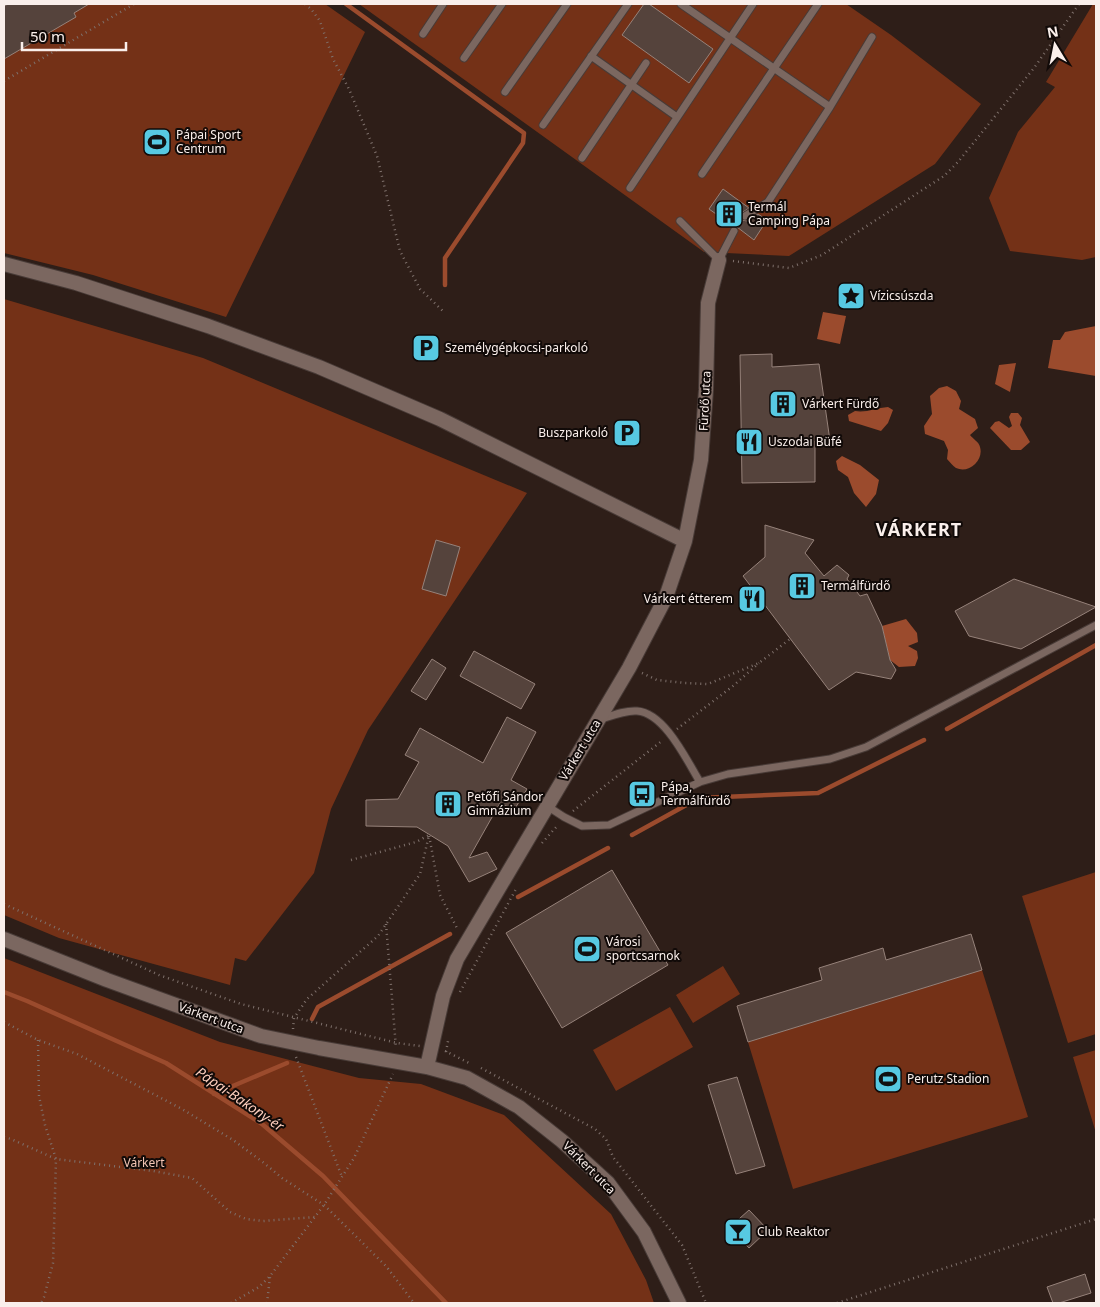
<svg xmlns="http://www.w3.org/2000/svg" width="1100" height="1307" font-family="'Noto Sans',sans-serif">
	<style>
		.green { fill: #743117 }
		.water { fill: #9b4b2d }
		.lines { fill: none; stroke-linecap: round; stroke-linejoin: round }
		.stream { stroke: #9b4b2d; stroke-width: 4.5 }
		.building { fill: #55433c; stroke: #96827a }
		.service-casing { stroke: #483b37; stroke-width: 9 }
		.minor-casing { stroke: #483b37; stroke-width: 16 }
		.path { stroke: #7f716c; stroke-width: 2.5; stroke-dasharray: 1 4; stroke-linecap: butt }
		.service { stroke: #7b6760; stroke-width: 7 }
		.minor { stroke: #7b6760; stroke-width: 14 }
		.labels { text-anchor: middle; stroke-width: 4; stroke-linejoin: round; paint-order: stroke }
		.poi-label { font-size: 12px; fill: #faefeb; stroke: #110a08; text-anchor: start }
		.street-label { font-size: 12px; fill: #faefeb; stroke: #110a08 }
		.park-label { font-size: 12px; fill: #f3c5b4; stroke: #110a08 }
		.water-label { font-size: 14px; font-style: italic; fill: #fccdbc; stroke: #110a08 }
		.district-label { font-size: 18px; font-weight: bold; letter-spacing: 1px; fill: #faefeb; stroke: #110a08 }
	</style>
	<rect width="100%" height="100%" fill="#2e1e18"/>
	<path class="green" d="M4,4H325L365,32L226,317L93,275L4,253Z
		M359,4H846L891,35L981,104L935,164L789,256L704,252Z
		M1093,4H1096V257L1082,260L1010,251L989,198L1018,132L1055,87L1046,82Z
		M4,299L203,358L527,493L368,730L331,809L314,873L246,961L235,958L230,985L59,938L4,915Z
		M1096,872V1034L1068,1043L1022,896Z
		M4,958L220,1042L359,1078L421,1084L504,1115L611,1214L646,1280L654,1303H4Z
		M723,966L740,994L693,1023L676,995Z
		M982,970L1028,1117L793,1189L748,1042Z
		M670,1007L693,1047L616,1091L593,1050Z
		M1096,1050V1133L1073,1057Z"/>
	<path class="water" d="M823,312L846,316L840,344L817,339Z
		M1096,326V376L1048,368L1053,340H1060L1065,332Z
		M1016,363L1010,392L995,384L999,365Z
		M947,386L956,391L961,401L959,409L975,419L978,428L970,435C973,439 979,442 980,447C984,460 969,474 956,468C953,466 950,462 947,459L948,450L944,441L925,434L924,426L932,414L930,396L939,388Z
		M888,407L893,410L888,423L881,431L849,421L848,415L855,411C866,413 876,408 888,407Z
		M1011,413H1018L1022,418L1020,425L1030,442L1021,450H1011L990,428L995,422L999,421L1009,428L1012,426L1009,417Z
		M842,456L860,465L879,480L876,494L866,507L854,493L848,477L838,470L836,461Z
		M906,619L917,633L918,642L908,646L917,651L918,658L915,666L899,667L890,660L882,626Z"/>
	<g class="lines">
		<path class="stream" d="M346,4L524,133L523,143L445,258V285
			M947,729L1096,645
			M632,835L699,798L818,793L924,740
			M518,897L608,848
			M4,992L27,1001L166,1063L262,1124L323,1176L446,1303
			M312,1019L318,1007L450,934
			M214,1094L287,1063"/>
	</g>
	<path class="building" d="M8,4H89L74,13L76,17L4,59V6Z
		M644,4H649L713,49L689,83L622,35Z
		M723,189L749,208L740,214L742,220L747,221L758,214L767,220L754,240L737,227L733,226L709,209Z
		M772,354V367L819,364L830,441H815V482L742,483L740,355Z
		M765,525L814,540L805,553L824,576L837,565L849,575L847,579L860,596L867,594L882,626L890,660L896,670L891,679L856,672L829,690L743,576L765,557Z
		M436,540L460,547L446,596L422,589Z
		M1014,579L1096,607L1021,649L969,636L955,611Z
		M474,651L535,684L521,709L460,676Z
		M432,659L446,668L426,700L411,691Z
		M507,717L536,732L511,780L527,789L514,810L500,803L469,858L487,852L497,869L469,882L448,846L417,827L366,826V800L398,799L419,762L405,755L420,728L483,763Z
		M612,870L668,965L562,1028L506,933Z
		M971,934L982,970L748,1042L737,1006L822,980L819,968L883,948L886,960Z
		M737,1077L765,1166L736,1174L708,1085Z
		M749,1210L768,1230L749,1248L730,1227Z
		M1085,1274L1091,1293L1059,1303H1053L1047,1287Z"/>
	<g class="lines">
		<defs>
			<path id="service" d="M681,4L830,107L768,202L745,216
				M423,34L443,4
				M591,56L677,117
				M464,58L502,4
				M505,92L567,4
				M830,107L872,37
				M543,125L628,4
				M582,158L646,63
				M702,174L818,4
				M630,188L753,4
				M680,221L719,260L734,231
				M599,720C611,716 625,710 637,711C665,713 687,761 700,782
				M547,806L564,817L582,826L609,825L700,782L728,774L830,759L866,747L1096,625"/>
			<path id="minor" d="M4,264L76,283L208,326L319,367L440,419L685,541
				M4,939L107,980L261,1036L319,1048L427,1067L467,1078L519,1107L562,1141L608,1183L644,1232L679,1303
				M427,1067L443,996L457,959L629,668L666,597L685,541L701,460L706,390L708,303L719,260"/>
		</defs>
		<use href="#service" class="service-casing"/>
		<use href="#minor" class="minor-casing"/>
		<path class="path" d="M305,4L311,9L320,21L333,59L349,89L377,156L400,251L420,289L445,313
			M4,81L134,4
			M733,261L789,268L822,255L944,176L958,162L1034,68L1079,4
			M642,673L657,680L685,683L708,684L759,663L790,639
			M677,729L733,686L759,663
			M573,811L663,740
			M542,843L558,825
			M351,860L416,842L429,835
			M4,904L159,975L241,1004L397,1043L420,1046
			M386,924L396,1048
			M460,992L516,889
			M4,1022L38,1040L77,1054L182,1109L233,1140L264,1163L282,1178L324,1205L386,1266L414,1303
			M293,1029L294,1018L307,999L378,936L420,874L429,835L440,895L458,930
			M38,1040L39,1096L45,1125L56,1159L53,1263L44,1297L41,1303
			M445,1051L471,1064
			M446,1052L448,1041
			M296,1057L342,1177
			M481,1068L595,1129L606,1139L613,1157L682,1245L706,1303
			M4,1137L11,1139L56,1159L153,1171L192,1178L230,1212L246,1219L263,1221L315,1217
			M231,1303L259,1287L270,1276L324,1205L354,1158L393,1074
			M267,1303L270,1277
			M837,1303L1096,1219"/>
		<use href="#service" class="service"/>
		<use href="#minor" class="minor"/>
	</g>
	<defs>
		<symbol id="stadium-square" viewBox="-11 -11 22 22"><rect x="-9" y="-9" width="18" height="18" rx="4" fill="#57c9e2" stroke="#110a08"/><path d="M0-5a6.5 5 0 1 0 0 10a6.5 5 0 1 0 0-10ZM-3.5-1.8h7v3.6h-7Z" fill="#111"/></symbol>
		<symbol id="building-square" viewBox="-11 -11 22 22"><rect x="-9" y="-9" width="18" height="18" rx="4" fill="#57c9e2" stroke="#110a08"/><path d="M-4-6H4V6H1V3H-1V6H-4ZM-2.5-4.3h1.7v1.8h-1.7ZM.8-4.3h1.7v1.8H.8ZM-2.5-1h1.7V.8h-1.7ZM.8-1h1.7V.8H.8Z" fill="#111"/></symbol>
		<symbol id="sight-square" viewBox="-11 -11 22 22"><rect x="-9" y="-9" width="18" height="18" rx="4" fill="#57c9e2" stroke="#110a08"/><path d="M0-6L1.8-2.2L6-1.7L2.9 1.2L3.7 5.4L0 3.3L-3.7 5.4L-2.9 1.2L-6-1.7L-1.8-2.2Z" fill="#111"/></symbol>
		<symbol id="parking-square" viewBox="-11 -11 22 22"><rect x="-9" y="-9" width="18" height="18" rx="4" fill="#57c9e2" stroke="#110a08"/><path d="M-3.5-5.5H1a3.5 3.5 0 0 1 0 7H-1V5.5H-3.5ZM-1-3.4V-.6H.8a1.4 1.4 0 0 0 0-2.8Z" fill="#111"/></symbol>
		<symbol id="restaurant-square" viewBox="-11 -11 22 22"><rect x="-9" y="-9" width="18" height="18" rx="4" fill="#57c9e2" stroke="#110a08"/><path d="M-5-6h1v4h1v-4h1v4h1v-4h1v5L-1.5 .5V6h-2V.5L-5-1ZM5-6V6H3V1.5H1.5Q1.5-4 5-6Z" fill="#111"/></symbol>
		<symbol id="bus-square" viewBox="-11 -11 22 22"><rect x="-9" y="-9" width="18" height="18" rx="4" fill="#57c9e2" stroke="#110a08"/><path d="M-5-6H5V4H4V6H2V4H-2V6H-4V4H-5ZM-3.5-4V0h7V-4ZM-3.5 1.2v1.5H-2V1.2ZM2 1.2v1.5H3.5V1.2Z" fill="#111"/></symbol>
		<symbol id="bar-square" viewBox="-11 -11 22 22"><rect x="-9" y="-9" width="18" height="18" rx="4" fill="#57c9e2" stroke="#110a08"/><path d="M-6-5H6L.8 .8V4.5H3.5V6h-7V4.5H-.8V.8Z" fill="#111"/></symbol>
	</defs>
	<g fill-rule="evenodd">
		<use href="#stadium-square" x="141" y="126" width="32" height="32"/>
		<use href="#building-square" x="713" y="198" width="32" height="32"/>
		<use href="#sight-square" x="835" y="280" width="32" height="32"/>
		<use href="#parking-square" x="410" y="332" width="32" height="32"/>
		<use href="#building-square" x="767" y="388" width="32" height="32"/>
		<use href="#parking-square" x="611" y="417" width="32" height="32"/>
		<use href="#restaurant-square" x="733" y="426" width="32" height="32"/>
		<use href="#building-square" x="786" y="570" width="32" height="32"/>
		<use href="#restaurant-square" x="736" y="583" width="32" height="32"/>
		<use href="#bus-square" x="626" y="778" width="32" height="32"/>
		<use href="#building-square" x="432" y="788" width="32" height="32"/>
		<use href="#stadium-square" x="571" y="933" width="32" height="32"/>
		<use href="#stadium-square" x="872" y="1063" width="32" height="32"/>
		<use href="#bar-square" x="722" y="1216" width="32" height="32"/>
	</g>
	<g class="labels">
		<g class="poi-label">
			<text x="176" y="139">Pápai Sport<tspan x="176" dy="14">Centrum</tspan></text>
			<text x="748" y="211">Termál<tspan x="748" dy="14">Camping Pápa</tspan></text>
			<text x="870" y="300">Vízicsúszda</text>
			<text x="445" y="352">Személygépkocsi-parkoló</text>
			<text x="802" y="408">Várkert Fürdő</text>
			<text x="608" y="437" text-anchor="end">Buszparkoló</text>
			<text x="768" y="446">Uszodai Büfé</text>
			<text x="821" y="590">Termálfürdő</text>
			<text x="733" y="603" text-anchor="end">Várkert étterem</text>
			<text x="661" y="791">Pápa,<tspan x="661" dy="14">Termálfürdő</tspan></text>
			<text x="467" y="801">Petőfi Sándor<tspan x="467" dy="14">Gimnázium</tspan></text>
			<text x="606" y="946">Városi<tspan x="606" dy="14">sportcsarnok</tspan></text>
			<text x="907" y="1083">Perutz Stadion</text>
			<text x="757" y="1236">Club Reaktor</text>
		</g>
		<g class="street-label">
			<text transform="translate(705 401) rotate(-87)" y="4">Fürdő utca</text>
			<text transform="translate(580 750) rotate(-59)" y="4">Várkert utca</text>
			<text transform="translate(211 1018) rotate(20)" y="4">Várkert utca</text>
			<text transform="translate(589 1168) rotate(45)" y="4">Várkert utca</text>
		</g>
		<g class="park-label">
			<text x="144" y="1167">Várkert</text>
		</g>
		<g class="water-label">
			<text transform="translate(240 1099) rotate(34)" y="5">Pápai-Bakony-ér</text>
		</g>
		<g class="district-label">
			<text x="919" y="536">VÁRKERT</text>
		</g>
	</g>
	<rect width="1100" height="1307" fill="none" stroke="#faefeb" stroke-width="10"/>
	<g transform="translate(1055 45) rotate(350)" stroke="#110a08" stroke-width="4" paint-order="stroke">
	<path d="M0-4L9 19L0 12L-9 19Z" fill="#faefeb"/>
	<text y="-8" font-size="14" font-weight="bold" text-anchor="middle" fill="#faefeb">N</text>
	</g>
	<path d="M22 42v8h104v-8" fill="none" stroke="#faefeb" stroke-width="2.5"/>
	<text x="30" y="42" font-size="15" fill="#faefeb" stroke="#110a08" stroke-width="4" paint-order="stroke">50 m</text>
</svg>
